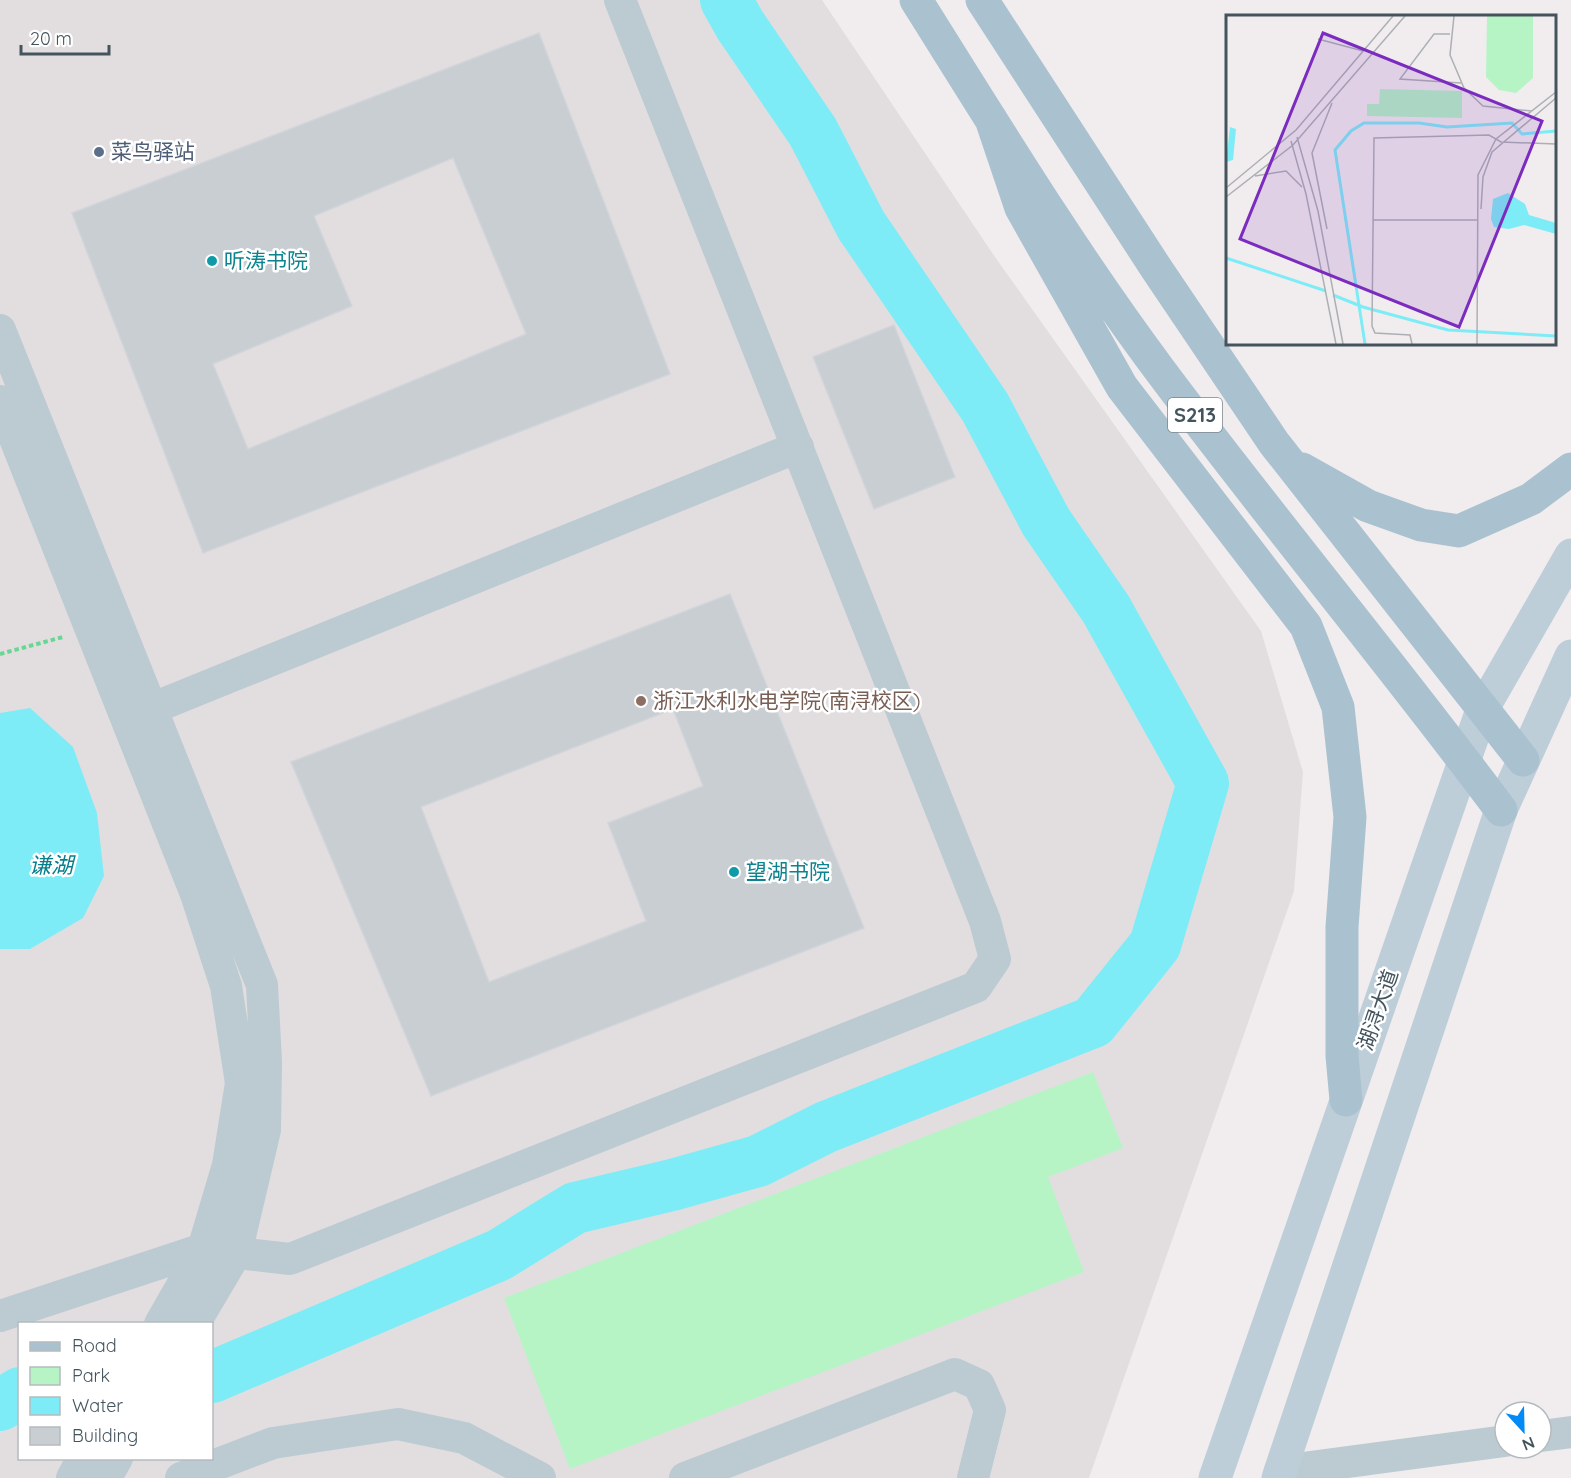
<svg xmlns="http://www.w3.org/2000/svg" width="1571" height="1478" font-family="Quicksand,'Noto Sans SC',sans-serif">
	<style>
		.education { fill: #e2dee0; fill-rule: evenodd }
		.green { fill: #b6f4c6 }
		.water { fill: #7eecf6 }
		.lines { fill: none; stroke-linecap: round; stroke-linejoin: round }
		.river { stroke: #7eecf6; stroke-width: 52 }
		.building { fill: #c9ced3; stroke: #d1d5da; stroke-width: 1.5; fill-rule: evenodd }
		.path { stroke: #6ad694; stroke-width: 4; stroke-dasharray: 4.5 3; stroke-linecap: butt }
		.minor { stroke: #bccbd2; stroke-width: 32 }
		.secondary { stroke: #beced9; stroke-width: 33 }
		.primary { stroke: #aac2d0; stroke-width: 33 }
		.service-dot { fill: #5c6f8a; stroke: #fff; stroke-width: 2 }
		.culture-dot { fill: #0f9aa8; stroke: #fff; stroke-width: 2 }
		.education-dot { fill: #8d6e63; stroke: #fff; stroke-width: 2 }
		.labels { text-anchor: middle; stroke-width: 5; stroke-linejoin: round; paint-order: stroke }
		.shield { fill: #fff; stroke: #7c878e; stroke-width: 1.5 }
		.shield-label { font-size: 20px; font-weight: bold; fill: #44545d }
		.service-label { font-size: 21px; fill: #4e5e75; stroke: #fff; text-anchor: start }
		.culture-label { font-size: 21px; fill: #0d838f; stroke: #fff; text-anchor: start }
		.education-label { font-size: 21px; fill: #785e54; stroke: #fff; text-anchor: start }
		.street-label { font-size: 21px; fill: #44545d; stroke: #fff }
		.water-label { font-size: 22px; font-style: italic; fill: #047f8b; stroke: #fff }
		.inset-river { fill: none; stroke: #7eecf6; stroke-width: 3 }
		.inset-road { fill: none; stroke: #acb0b4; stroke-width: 1.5 }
		.view { fill: #7b2cbf; fill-opacity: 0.15; stroke: #7b2cbf; stroke-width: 3 }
		.inset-edge { fill: none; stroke: #44545d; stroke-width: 3 }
	</style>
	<rect width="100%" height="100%" fill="#f1edee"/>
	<path class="education" d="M0,0H822L995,257L1261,631L1303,772L1294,891L1089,1478H0ZM20,1324H212V1458H20Z"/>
	<path class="green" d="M1093,1072L1123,1148L1048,1177L1084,1272L570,1469L504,1298Z"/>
	<path class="water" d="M30,708L73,747L97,813L104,876L83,918L30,949H0V713Z"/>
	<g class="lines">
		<path class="river" d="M212,1377L499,1255L575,1208L672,1185L758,1161L826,1127L1093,1022L1155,945L1203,783L1106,609L1046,522L985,407L861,225L813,132L740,25L726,0
			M0,1405L20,1393"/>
	</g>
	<path class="building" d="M539,33L670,374L203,553L72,213ZM453,158L526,334L248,449L213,364L352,306L314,216Z
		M894,325L955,477L874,509L813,357Z
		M730,594L864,928L431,1096L291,762ZM673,709L703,786L608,823L646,921L489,982L421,807Z"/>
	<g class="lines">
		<path class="path" d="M0,654L63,637"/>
		<path class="minor" d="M0,330L262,985L266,1062L265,1130L236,1253L194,1324
			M0,401L196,894L226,986L241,1083L228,1165L203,1249L160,1324
			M153,708L798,447
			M0,1316L203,1249L290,1259L976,987L995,959L985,921L620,0
			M1541,1436L1571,1432
			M1280,1471L1505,1441
			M72,1478L83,1458
			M106,1478L117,1458
			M181,1478L273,1443L398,1424L464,1438L540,1478
			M685,1478L955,1374L979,1385L990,1410L973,1478"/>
		<path class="secondary" d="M1215,1478L1482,710L1571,555
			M1278,1478L1501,810L1571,656"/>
		<path class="primary" d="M916,0C994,124 1071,251 1159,369C1270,518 1390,661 1501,810
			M982,0L1156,268L1274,443L1523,760
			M991,119L1021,208L1122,387L1306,626L1338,707L1350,817L1342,927V1056L1346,1100
			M1302,469L1368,506L1421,525L1459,531L1531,499L1571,469"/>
	</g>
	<circle class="service-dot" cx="99" cy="152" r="6"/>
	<g class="culture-dot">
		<circle cx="212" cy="261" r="6"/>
		<circle cx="734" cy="872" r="6"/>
	</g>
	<circle class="education-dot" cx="641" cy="701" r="6"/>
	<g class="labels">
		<rect class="shield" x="1168" y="398" width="54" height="34" rx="4.5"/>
		<g class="shield-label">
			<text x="1195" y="422">S213</text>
		</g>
		<g class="service-label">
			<text x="111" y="159">菜鸟驿站</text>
		</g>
		<g class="culture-label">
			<text x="224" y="268">听涛书院</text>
			<text x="746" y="879">望湖书院</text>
		</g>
		<g class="education-label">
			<text x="653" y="708">浙江水利水电学院(南浔校区)</text>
		</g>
		<g class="street-label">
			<text transform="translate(1378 1010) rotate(-71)" y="7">湖浔大道</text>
		</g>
		<g class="water-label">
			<text x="51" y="873">谦湖</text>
		</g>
	</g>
	<g transform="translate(1226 15)">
		<rect width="330" height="330" fill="#f1edee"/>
		<path d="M261,1H307V63L290,78L273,75L260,62ZM154,74L236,76V103L141,101V89H153Z" fill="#b6f4c6"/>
		<path d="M4,112L10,114L7,145L0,147ZM282,178L299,189L303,200L330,208V219L298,210L283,214L268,212L265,204L267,184Z" fill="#7eecf6"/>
		<path class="inset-river" d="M0,243L100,276M107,280L137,292L222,315L330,321M139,329L109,135L125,116L138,108H193L221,112L286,108L296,119L330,116"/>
		<path class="inset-road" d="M228,1L224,40L238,73L257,91L306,96M224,19H208L174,64L235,68M92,24L137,36M71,122L92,196L117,329M65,126L80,179L110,329M29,161L60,156L76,172M0,173L70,115L167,1M0,182L67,130L179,1M255,194L257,162L266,137L330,83M147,205H251M101,214L86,138L106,88M186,329L184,320L149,318L146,311L148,123L263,120L275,127L330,129M251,329L252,160L270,124L330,77"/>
		<path class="view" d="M97,18L316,106L233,312L14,224Z"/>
		<rect width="330" height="330" class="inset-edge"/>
	</g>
	<rect x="18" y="1322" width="195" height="138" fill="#ffffff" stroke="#b4bbbe" stroke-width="1.5"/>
	<rect x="30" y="1342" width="30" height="9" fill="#aac2d0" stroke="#b4bbbe" stroke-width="1.5"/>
	<text x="72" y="1352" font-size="18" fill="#44545d">Road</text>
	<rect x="30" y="1367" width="30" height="18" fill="#b6f4c6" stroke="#b4bbbe" stroke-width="1.5"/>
	<text x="72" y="1382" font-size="18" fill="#44545d">Park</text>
	<rect x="30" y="1397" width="30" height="18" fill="#7eecf6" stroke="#b4bbbe" stroke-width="1.5"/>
	<text x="72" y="1412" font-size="18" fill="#44545d">Water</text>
	<rect x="30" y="1427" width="30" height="18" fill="#c9ced3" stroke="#b4bbbe" stroke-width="1.5"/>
	<text x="72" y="1442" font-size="18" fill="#44545d">Building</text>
	<g transform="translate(1523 1430) rotate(158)"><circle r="28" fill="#ffffff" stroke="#b4bbbe" stroke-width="1.5"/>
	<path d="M0-4.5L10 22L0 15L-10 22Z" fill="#048af4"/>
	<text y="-9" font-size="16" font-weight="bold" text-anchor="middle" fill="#44545d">N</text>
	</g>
	<path d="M21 45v9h88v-9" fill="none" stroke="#44545d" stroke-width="3"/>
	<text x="30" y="45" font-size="18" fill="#44545d" stroke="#ffffff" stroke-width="4.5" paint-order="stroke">20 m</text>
</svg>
